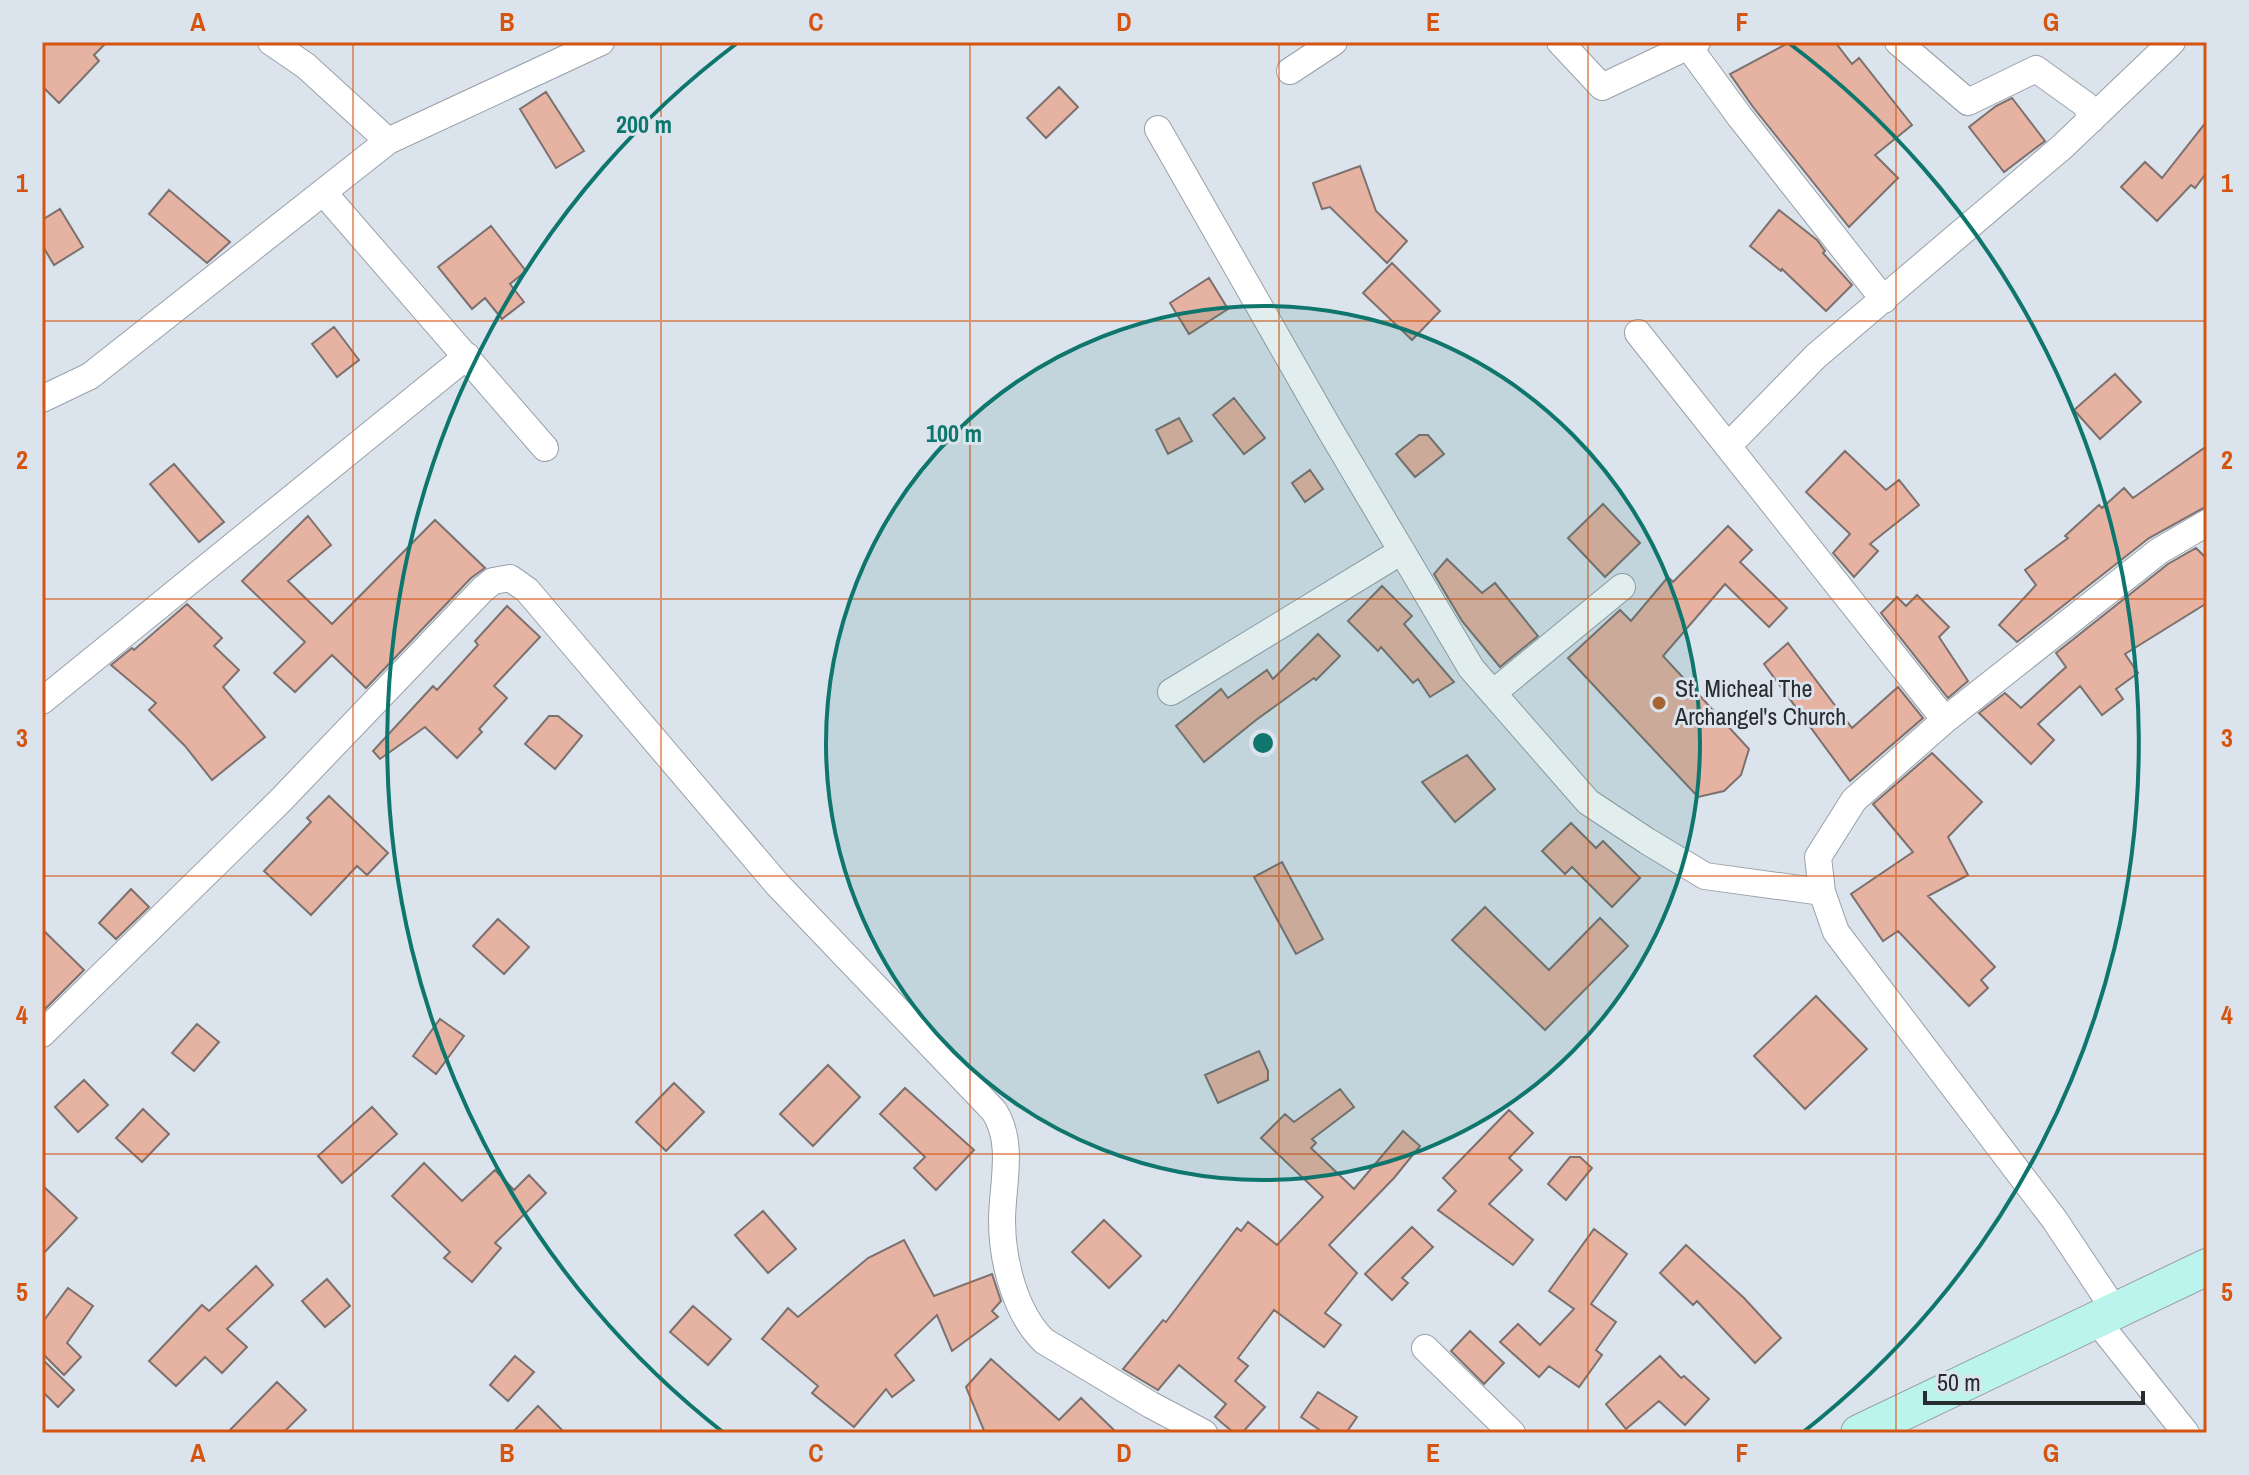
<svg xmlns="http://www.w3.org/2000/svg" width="2249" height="1475" font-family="'Archivo Narrow',sans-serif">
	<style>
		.building { fill: #e6b2a1; stroke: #7c716e; stroke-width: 2 }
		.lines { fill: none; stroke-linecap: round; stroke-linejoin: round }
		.street-casing { stroke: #99a0a9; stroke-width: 28 }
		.secondary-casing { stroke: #99a0a9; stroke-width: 38 }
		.street { stroke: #fff; stroke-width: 26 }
		.secondary { stroke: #bbf4ec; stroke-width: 36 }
		.grid { fill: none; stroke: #d55410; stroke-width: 2; stroke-opacity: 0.55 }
		.ring { fill: none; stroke: #0f766e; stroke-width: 4 }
		.poi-dot { fill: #a76332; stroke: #dbe3ec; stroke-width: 3 }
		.labels { text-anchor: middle; stroke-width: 6; stroke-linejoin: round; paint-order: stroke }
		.poi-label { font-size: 24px; fill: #292c2f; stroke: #dbe3ec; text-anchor: start }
		.centre { fill: #0f766e; stroke: #dbe3ec; stroke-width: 4 }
		.ring-label { font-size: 24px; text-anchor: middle; font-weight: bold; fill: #0f766e; stroke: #dbe3ec; stroke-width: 6; stroke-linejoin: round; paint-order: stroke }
		.neatline { fill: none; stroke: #d55410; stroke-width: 3 }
		.grid-label { font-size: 26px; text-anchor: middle; font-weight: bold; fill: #d55410 }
	</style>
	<rect width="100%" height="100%" fill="#dbe3ec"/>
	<path class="building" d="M42,42H107L94,55L99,61L59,103L42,86Z
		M1790,42H1835L1852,64L1859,58L1912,125L1875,155L1898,178L1849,227L1753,107L1730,74Z
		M1059,87L1078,107L1046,138L1027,118Z
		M546,92L584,151L556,168L520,109Z
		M2012,98L2045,141L2004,172L1969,127L1996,106Z
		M2207,121V172L2195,188L2191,185L2157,221L2121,187L2145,162L2162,178Z
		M1360,166L1376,211L1407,241L1387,263L1330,207L1322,209L1313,183Z
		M169,190L230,242L207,263L149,214Z
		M60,209L83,247L54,265L42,245V220Z
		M1779,210L1817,240L1825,251L1823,253L1852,285L1826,311L1782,269L1781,271L1750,246Z
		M491,226L526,271L510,284L524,302L502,319L485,298L472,309L438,267Z
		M1392,263L1440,311L1412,340L1363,293Z
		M1209,278L1228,309L1189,334L1170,303Z
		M334,327L359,360L337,377L312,344Z
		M2115,374L2141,402L2100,439L2074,410Z
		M1234,398L1265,438L1244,454L1213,415Z
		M1179,418L1192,441L1168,454L1156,430Z
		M1419,435H1428L1444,454L1415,477L1396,454Z
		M2207,446V506L2149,538L2017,642L1999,625L2036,585L2025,570L2068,538L2065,536L2099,505L2102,508L2124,488L2133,498Z
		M1845,451L1886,490L1899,480L1919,505L1870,544L1878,551L1854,577L1833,553L1850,534L1806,492Z
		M174,464L224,522L199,542L150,484Z
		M1310,470L1323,489L1305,502L1292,483Z
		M1603,504L1640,543L1605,577L1568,538Z
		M308,516L331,545L288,581L332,624L435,520L485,568L471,578L366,688L332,655L295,692L274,673L305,642L242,581Z
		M1728,526L1752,550L1740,562L1787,608L1769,627L1725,584L1663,656L1749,749L1741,775L1724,791L1698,797L1568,658L1620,610L1631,621L1668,577L1673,582Z
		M2196,548L2207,559V603L2125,654L2138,673L2116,689L2123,699L2102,715L2080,686L2038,724L2054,740L2031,764L1979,713L2005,693L2021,708L2066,667L2056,653L2168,564Z
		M1447,559L1482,593L1495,583L1538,636L1500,667L1462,621L1434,574Z
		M1382,586L1412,616L1404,624L1454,682L1430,697L1418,679L1413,683L1381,647L1378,651L1348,621Z
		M1917,595L1949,627L1939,637L1968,681L1948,698L1881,613L1897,597L1906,606Z
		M187,604L222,638L214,646L239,670L223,687L265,737L212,780L185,746L149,710L156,703L111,665L132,648L134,650Z
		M507,606L540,637L494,686L507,698L479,729L482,732L457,758L425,727L380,759L373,751L433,686L437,690L478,645L475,641Z
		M1318,634L1340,656L1316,680L1314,678L1256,720L1204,762L1176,726L1221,689L1228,698L1267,670L1273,679Z
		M1788,643L1852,728L1898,687L1923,718L1850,781L1764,664Z
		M549,716H558L582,736L555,769L525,744Z
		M1932,753L1982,802L1948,837L1968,875L1928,896L1995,967L1981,980L1988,988L1969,1006L1898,931L1883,941L1851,894L1913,852L1873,804Z
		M1467,755L1495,789L1455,822L1422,782Z
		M329,796L388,853L367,875L357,866L311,915L264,871L311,822L307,818Z
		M1571,823L1596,848L1603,841L1640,878L1612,907L1572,867L1565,874L1542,851Z
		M1282,862L1323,939L1296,954L1254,877Z
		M131,889L149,907L116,939L99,923Z
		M1485,907L1549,970L1600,918L1628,946L1545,1030L1452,940Z
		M498,919L529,947L504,974L473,946Z
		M42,929L84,970L42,1012Z
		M1816,996L1867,1049L1805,1109L1754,1056Z
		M440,1019L464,1036L436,1074L413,1056Z
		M197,1024L219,1042L194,1071L172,1053Z
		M1259,1051L1268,1071V1080L1218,1103L1205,1075Z
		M828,1065L860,1097L813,1146L780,1114Z
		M84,1080L108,1105L78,1132L55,1107Z
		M674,1083L704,1112L666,1151L636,1122Z
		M905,1088L974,1150L936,1190L914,1168L925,1157L880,1114Z
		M1340,1089L1354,1107L1312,1139L1316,1143L1311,1148L1354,1189L1403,1131L1420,1146L1394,1178L1329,1245L1357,1273L1325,1313L1341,1325L1324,1347L1274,1310L1238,1358L1248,1366L1235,1381L1265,1407L1242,1433H1234L1215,1417L1226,1404L1179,1365L1158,1390L1123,1369L1163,1320L1166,1322L1237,1228L1241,1231L1248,1222L1277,1245L1323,1197L1261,1138L1285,1114L1294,1122Z
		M372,1107L397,1134L342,1183L318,1156Z
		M143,1109L169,1134L142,1162L116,1138Z
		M1509,1110L1533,1133L1509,1158L1522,1170L1489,1204L1533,1240L1513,1265L1438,1210L1456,1191L1443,1178Z
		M1570,1157H1580L1592,1168L1566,1200L1548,1184Z
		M424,1163L462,1201L495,1170L514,1190L529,1175L546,1193L495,1243L501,1248L472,1282L444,1258L450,1252L392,1196Z
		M42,1185L77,1218L42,1255Z
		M763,1211L796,1249L768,1273L735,1235Z
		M1104,1220L1141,1256L1109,1288L1072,1252Z
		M1412,1227L1433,1247L1402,1278L1408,1283L1392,1300L1365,1274Z
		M1594,1229L1627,1254L1591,1304L1616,1322L1596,1350L1602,1355L1579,1387L1549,1366L1539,1377L1500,1342L1518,1324L1540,1345L1574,1309L1549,1291Z
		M904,1240L934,1296L992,1274L1001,1301L992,1311L998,1317L952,1351L937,1315L895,1355L914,1380L892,1397L886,1389L854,1427L812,1393L818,1386L762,1339L788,1308L798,1317L868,1258Z
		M1686,1245L1744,1298L1781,1338L1755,1363L1697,1301L1693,1305L1660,1273Z
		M256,1266L273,1285L227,1329L247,1347L222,1373L205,1357L176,1386L149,1361L202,1305L209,1311Z
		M327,1279L350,1306L325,1327L302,1301Z
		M68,1288L93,1306L67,1343L81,1357L64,1375L42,1353V1323Z
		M693,1306L731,1339L708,1365L670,1332Z
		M1470,1331L1504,1363L1484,1384L1451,1351Z
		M515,1356L534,1372L508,1401L490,1385Z
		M1660,1356L1681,1378L1684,1376L1709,1399L1685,1425L1659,1401L1626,1429L1606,1404Z
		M42,1359L74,1390L58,1407L42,1391Z
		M991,1359L1059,1420L1081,1398L1117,1433H985L966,1387Z
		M277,1382L306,1410L283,1433H227Z
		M1318,1392L1357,1417L1346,1433H1324L1301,1417Z
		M538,1406L565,1433H512Z"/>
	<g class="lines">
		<defs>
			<path id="street" d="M271,42L306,66L388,141
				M1560,42L1602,87L1697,42
				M1898,42L1968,102L2036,69L2086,105L2091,120
				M1688,46L1740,117L1884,300
				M1290,71L1334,42
				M1158,129L1330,430L1471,668L1588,802L1647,841L1705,876L1822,892
				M323,192L545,448
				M1638,333L1945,720
				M42,399L90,376L388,141L601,42
				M1728,446L1816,356L2062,147L2172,42
				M1171,692L1402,551
				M1493,693L1622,587
				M42,701L467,356
				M42,1034L280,801L483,589L493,581L510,578L527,590L777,884L994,1111C1015,1143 1002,1185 1002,1221C1002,1260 1015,1313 1044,1341L1151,1405L1204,1433
				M2116,1312L2054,1219L1836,932L1822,892L1818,857L1854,800L1945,720L2159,551L2207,523
				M2097,1321L2186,1433
				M1425,1348L1512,1433"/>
			<path id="secondary" d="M1859,1433L2207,1267"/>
		</defs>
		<use href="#street" class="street-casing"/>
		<use href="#secondary" class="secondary-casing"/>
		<use href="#street" class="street"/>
		<use href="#secondary" class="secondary"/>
	</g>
	<path class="grid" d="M353,42V1433M661,42V1433M970,42V1433M1279,42V1433M1588,42V1433M1896,42V1433M42,321H2207M42,599H2207M42,876H2207M42,1154H2207"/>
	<circle cx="1263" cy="743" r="437" fill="#0f766e" fill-opacity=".12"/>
	<g class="ring">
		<circle cx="1263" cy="743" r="437"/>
		<path d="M724 1433A875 875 0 0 1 736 44M1790 44A875 875 0 0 1 1802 1433"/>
	</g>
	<circle class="poi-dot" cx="1659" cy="703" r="8"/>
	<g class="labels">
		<g class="poi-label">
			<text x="1675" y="697">St. Micheal The<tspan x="1675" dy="28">Archangel's Church</tspan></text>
		</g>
	</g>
	<circle cx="1263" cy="743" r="12" class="centre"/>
	<g class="ring-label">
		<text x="644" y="133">200 m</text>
		<text x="954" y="442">100 m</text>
	</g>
	<rect width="2249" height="1475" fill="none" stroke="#dbe3ec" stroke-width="88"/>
	<path d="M1925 1391v12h218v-12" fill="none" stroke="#292c2f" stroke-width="4"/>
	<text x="1937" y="1391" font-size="24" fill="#292c2f" stroke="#dbe3ec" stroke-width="6" paint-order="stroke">50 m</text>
	<rect x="44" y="44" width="2161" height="1387" class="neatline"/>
	<g class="grid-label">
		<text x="198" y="31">A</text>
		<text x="507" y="31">B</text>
		<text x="816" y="31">C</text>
		<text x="1124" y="31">D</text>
		<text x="1433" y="31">E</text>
		<text x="1742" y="31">F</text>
		<text x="2051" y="31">G</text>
		<text x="22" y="192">1</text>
		<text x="2227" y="192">1</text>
		<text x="22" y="469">2</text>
		<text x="2227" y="469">2</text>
		<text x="22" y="747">3</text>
		<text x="2227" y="747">3</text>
		<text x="22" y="1024">4</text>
		<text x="2227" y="1024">4</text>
		<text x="22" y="1301">5</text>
		<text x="2227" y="1301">5</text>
		<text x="198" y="1462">A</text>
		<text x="507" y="1462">B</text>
		<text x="816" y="1462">C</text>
		<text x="1124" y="1462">D</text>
		<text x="1433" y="1462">E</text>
		<text x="1742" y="1462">F</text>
		<text x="2051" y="1462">G</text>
	</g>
</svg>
